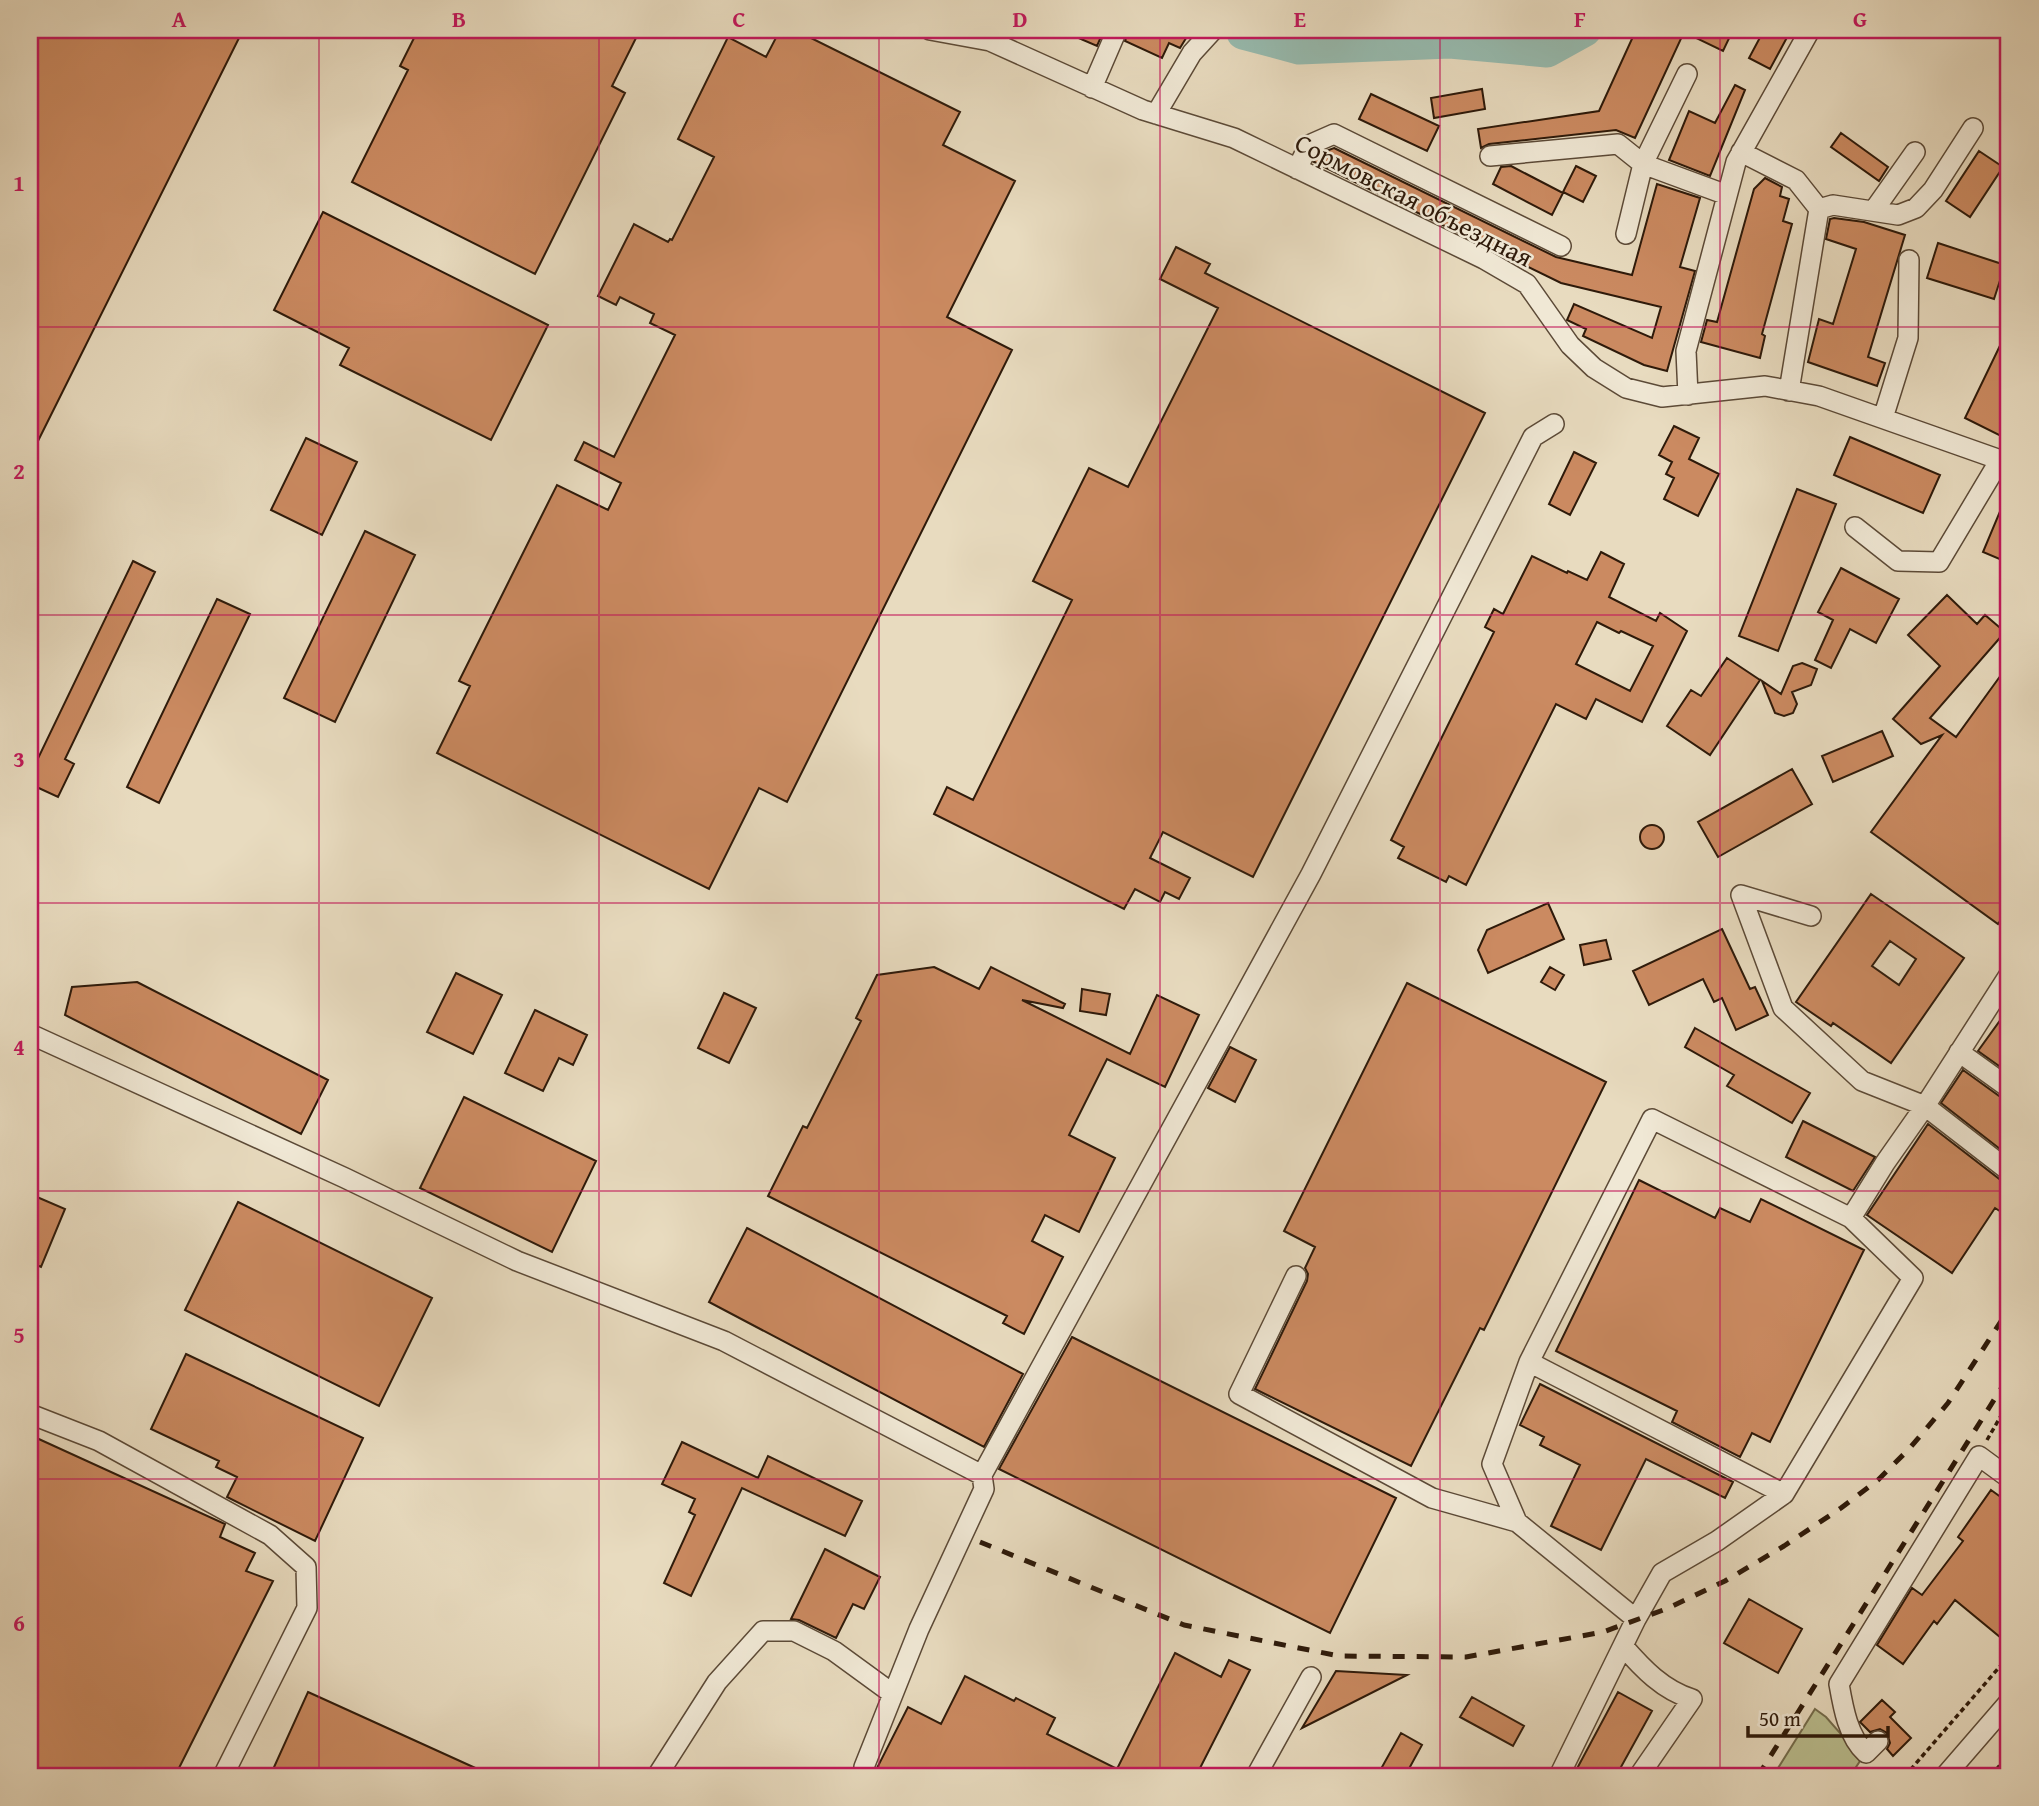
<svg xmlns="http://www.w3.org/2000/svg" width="2039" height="1806" font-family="'Gentium Book Plus',serif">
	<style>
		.green { fill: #babe8f; stroke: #746c4c; stroke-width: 2 }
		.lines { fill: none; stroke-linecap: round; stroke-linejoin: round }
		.river { stroke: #97bbaf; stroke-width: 33 }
		.building { fill: #cb8a61; stroke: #2e1a0a; stroke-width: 2; fill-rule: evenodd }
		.minor-casing { stroke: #5c4a37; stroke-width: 22 }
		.path { stroke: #2e1a0a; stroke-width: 3.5; stroke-dasharray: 5 3.5; stroke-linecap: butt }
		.minor { stroke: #f0e8d5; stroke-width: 19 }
		.rail { stroke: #2e1a0a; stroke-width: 5; stroke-dasharray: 12 12; stroke-linecap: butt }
		.grid { fill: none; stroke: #c2185b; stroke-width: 2; stroke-opacity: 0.55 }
		.labels { text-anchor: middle; stroke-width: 5; stroke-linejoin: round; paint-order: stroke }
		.street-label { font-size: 26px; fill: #2e1a0a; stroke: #f0e8d5 }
		.neatline { fill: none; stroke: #c2185b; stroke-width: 2.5 }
		.grid-label { font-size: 23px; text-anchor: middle; font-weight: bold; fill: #c2185b }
	</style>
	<rect width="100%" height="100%" fill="#e8dbbf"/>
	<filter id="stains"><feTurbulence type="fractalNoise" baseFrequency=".00286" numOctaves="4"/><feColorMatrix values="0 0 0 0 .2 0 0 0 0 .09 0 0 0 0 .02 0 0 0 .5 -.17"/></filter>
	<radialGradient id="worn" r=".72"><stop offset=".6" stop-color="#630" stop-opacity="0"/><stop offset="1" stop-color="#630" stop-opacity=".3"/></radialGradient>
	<path class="green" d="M1815,1709L1826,1717L1862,1758L1850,1776H1773Z"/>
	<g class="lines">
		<path class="river" d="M1243,33L1299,48L1450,42L1547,51L1585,30"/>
	</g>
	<path class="building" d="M30,30H243L30,457Z
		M418,30H640L612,86L625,93L535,274L352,182L408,70L400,66Z
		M780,30H795L960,112L943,145L1015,181L947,317L1012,350L787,802L759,788L709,889L437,753L470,686L459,681L557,485L608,510L621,483L575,460L584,442L614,457L675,335L650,323L654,314L620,297L616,305L598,296L634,224L668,242L670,239L672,240L714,157L678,139L728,37L766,57Z
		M1060,30H1104L1097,46Z
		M1129,30H1191L1180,48L1169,43L1162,58L1125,41Z
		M1636,30H1733L1723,51L1684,32L1635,138L1616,130L1489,144L1481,148L1478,129L1599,111Z
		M1764,30H1791L1770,69L1749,58Z
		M1735,85L1745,90L1710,176L1669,160L1689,111L1715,123Z
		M1482,89L1485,109L1434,118L1431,98Z
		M1371,94L1439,126L1427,151L1359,119Z
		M1841,133L1888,167L1879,181L1831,147Z
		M1334,148L1556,257L1632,275L1657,184L1700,198L1680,267L1695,271L1667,371L1644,365L1583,336L1586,329L1567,320L1574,304L1652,338L1661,307L1561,283L1314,162L1318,154Z
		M1979,151L2003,167L1970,217L1946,201Z
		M1511,166L1563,193L1552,215L1493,184L1501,167Z
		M1576,166L1596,176L1583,202L1563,192Z
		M1765,178L1782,187L1780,196L1789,199L1783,221L1792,224L1762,334L1765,336L1760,358L1701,342L1707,320L1717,322L1754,189Z
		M323,212L548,325L491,440L340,365L349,348L274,310Z
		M1834,218L1864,222L1905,235L1868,357L1885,363L1877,386L1808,362L1819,319L1833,324L1856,249L1826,239L1830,219Z
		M1938,243L2005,265L1994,299L1927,278Z
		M1176,247L1210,264L1205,273L1485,413L1253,877L1163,832L1150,858L1190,878L1179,899L1165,892L1160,902L1135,889L1124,909L934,814L947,787L973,800L1072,600L1033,581L1089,468L1128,487L1218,308L1160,279Z
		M2009,327V440L1965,418Z
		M1674,426L1699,438L1689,459L1719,474L1698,516L1664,499L1674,478L1666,474L1672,462L1659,455Z
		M1850,437L1940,475L1923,513L1834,475Z
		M306,438L357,462L322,535L271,510Z
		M1574,452L1596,463L1570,515L1549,504Z
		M1797,489L1836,504L1778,651L1739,636Z
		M2009,490V563L1983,552Z
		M365,531L415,555L335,722L284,698Z
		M1601,552L1624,564L1609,597L1656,621L1660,613L1687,631L1642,722L1596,699L1586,719L1556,704L1466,885L1449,876L1446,882L1398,858L1404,847L1391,840L1494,632L1485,627L1494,609L1503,614L1532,556L1567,573L1568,571L1587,580ZM1597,622L1619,633L1621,631L1653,646L1630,691L1576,664Z
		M133,561L155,572L65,759L74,764L58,797L30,784V775Z
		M1841,568L1899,599L1876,643L1850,629L1831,668L1815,660L1833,620L1818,612Z
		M1947,595L1977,624L1985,615L2005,632L1930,718L1956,737L2009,664V908L1998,924L1871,832L1942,735L1921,744L1893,719L1940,666L1908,635Z
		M217,599L250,614L159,803L127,787Z
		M1727,658L1760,680L1710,755L1667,726L1691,690L1701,696Z
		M1802,663L1817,669L1811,685L1792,692L1797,704L1793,713L1784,716L1775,713L1762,681L1781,694L1793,666Z
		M1882,731L1893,756L1833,782L1822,756Z
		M1792,769L1812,804L1718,857L1698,822Z
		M1640 837a12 12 0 1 1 24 0a12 12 0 1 1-24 0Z
		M1871,894L1964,958L1891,1063L1833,1023L1831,1026L1796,1002ZM1890,941L1916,959L1899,985L1872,966Z
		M1548,903L1564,939L1488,973L1478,950L1487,930Z
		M1722,929L1750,989L1755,987L1768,1015L1736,1030L1722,998L1714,1002L1703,979L1649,1005L1633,971Z
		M1606,940L1611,959L1584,965L1580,945Z
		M934,967L979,989L991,967L1065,1004L1063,1008L1022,1000L1130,1054L1157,995L1199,1015L1165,1087L1107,1059L1069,1135L1115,1158L1079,1232L1045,1215L1032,1241L1063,1257L1024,1334L1003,1323L1007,1316L768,1196L803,1126L807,1128L861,1021L856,1018L877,975Z
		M1550,967L1564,975L1555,990L1541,982Z
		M456,973L502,995L473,1054L427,1032Z
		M137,982L328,1080L301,1134L65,1015L72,987Z
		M1407,983L1606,1082L1484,1330L1480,1328L1411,1466L1255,1389L1307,1281L1308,1274L1305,1268L1315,1247L1284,1231Z
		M1082,989L1110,994L1106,1015L1080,1011Z
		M724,993L756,1008L729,1063L698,1048Z
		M2009,1008V1073L1978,1051Z
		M535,1010L587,1035L573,1065L559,1058L543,1091L505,1073Z
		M1695,1028L1810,1093L1792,1123L1727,1086L1734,1075L1685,1047Z
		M1230,1047L1256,1060L1235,1102L1208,1088Z
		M1963,1070L2002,1098L2009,1100V1156L1941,1103Z
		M464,1097L596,1161L552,1252L420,1188Z
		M1803,1121L1875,1157L1853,1191L1786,1157Z
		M1928,1124L2002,1181L2009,1183V1217L1995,1208L1952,1273L1867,1215Z
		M1639,1180L1715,1218L1720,1208L1750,1222L1761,1199L1864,1250L1770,1442L1752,1433L1740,1457L1672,1422L1677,1411L1556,1351Z
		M30,1194L65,1209L41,1267L30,1262Z
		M238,1202L432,1298L379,1406L185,1310Z
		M747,1228L1023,1374L984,1447L709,1302Z
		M1072,1337L1396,1498L1330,1633L999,1469Z
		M186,1354L363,1438L315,1541L227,1497L237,1477L216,1467L219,1461L151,1429Z
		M1540,1384L1733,1482L1725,1498L1646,1459L1601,1550L1551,1526L1580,1465L1540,1445L1544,1437L1520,1425Z
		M30,1435L225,1524L220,1537L255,1553L246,1571L273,1581L175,1776H30Z
		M682,1442L758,1478L768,1456L862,1501L845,1536L742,1488L691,1596L664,1583L695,1515L689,1512L695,1499L662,1484Z
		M1991,1490L2009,1503V1626L2000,1637L1955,1600L1937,1624L1934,1621L1903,1664L1877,1645L1912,1588L1922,1595L1963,1541L1958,1537Z
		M825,1549L880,1577L864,1609L853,1604L836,1638L799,1620L791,1619Z
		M1749,1599L1802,1629L1778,1673L1724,1643Z
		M1175,1653L1221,1677L1229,1660L1250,1670L1196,1776H879L877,1768L908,1707L941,1724L965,1676L1014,1701L1016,1698L1055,1718L1047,1734L1117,1769Z
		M1336,1671L1407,1675L1302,1728Z
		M308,1692L493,1776H270Z
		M1618,1692L1652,1711L1616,1776H1573Z
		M1472,1697L1524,1726L1513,1746L1460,1717Z
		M1882,1700L1895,1712L1890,1717L1911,1738L1893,1756L1887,1749L1890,1743L1887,1733L1880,1729L1870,1732L1860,1722Z
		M1401,1733L1422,1745L1405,1776H1377Z"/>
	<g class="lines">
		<defs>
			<path id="minor" d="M930,30L990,41L1143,110L1234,138L1484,259L1527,284L1570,345L1594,368L1626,388L1662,397L1765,386L1819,396L2009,463
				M1092,88L1117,30
				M1156,114L1192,53L1213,30
				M1741,152L1796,180L1819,209L1789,391
				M1490,156L1618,144L1643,164L1727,195
				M1297,169L1309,145L1334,134L1561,246
				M1819,209L1833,205L1898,215L1916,208L1933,190L1973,128
				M1874,210L1915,152
				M1626,234L1643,164L1687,74
				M1688,395L1686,351L1736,162L1810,30
				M1883,418L1908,338L1909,260
				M1855,527L1898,561L1939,562L2000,460
				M1811,916L1741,895L1783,1008L1862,1081L1925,1106L2009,975
				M30,1034L345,1178L517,1261L724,1341L982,1475L1311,874L1533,437L1554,424
				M1959,1052L2009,1088
				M1851,1218L1913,1278L1784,1494L1529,1362L1652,1119L1851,1218L1885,1163L1925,1106L2009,1171
				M1296,1276L1239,1394L1432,1498L1517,1522
				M1529,1362L1492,1464L1517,1522L1636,1619L1559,1776
				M30,1414L99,1441L270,1535L306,1567L307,1608L223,1776
				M1636,1619L1662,1573L1717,1541L1784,1494
				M1623,1646C1643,1669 1663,1690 1692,1699L1639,1776
				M1878,1741L1866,1753C1848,1737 1843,1707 1839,1684L1979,1456L2009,1478
				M657,1776L717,1682L763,1631H794L834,1651L893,1694
				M867,1776L864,1767L919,1629L984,1489L982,1475
				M1256,1776L1311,1677
				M1945,1776L2009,1702"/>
		</defs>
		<use href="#minor" class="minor-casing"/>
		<path class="path" d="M1987,1440L2002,1414
			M1905,1776L2009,1656
			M1991,1776L2009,1754"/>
		<use href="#minor" class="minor"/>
		<path class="rail" d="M980,1542L1184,1625L1339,1656L1466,1657L1603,1632L1666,1609L1725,1581L1784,1546L1841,1508L1878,1480L1909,1449L1948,1403L2009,1309
			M1758,1776L2009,1376"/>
	</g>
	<path class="grid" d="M319,30V1776M599,30V1776M879,30V1776M1160,30V1776M1440,30V1776M1720,30V1776M30,327H2009M30,615H2009M30,903H2009M30,1191H2009M30,1479H2009"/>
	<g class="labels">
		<g class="street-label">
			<text transform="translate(1414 200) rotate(27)" y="9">Сормовская объездная</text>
		</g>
	</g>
	<rect width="2039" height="1806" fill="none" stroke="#e8dbbf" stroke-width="77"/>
	<path d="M1748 1726v10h140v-10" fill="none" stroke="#2e1a0a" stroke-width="3.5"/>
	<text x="1759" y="1726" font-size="21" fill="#2e1a0a" stroke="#f0e8d5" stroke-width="5" paint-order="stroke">50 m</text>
	<rect x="38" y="38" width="1962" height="1730" class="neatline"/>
	<g class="grid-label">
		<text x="179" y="27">A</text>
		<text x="459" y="27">B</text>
		<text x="739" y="27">C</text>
		<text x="1020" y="27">D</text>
		<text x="1300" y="27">E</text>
		<text x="1580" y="27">F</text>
		<text x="1860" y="27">G</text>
		<text x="19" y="191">1</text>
		<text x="19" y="479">2</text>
		<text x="19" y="767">3</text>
		<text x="19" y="1055">4</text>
		<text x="19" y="1343">5</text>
		<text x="19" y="1631">6</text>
	</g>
	<rect width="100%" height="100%" filter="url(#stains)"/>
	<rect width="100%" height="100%" fill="url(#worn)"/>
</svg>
